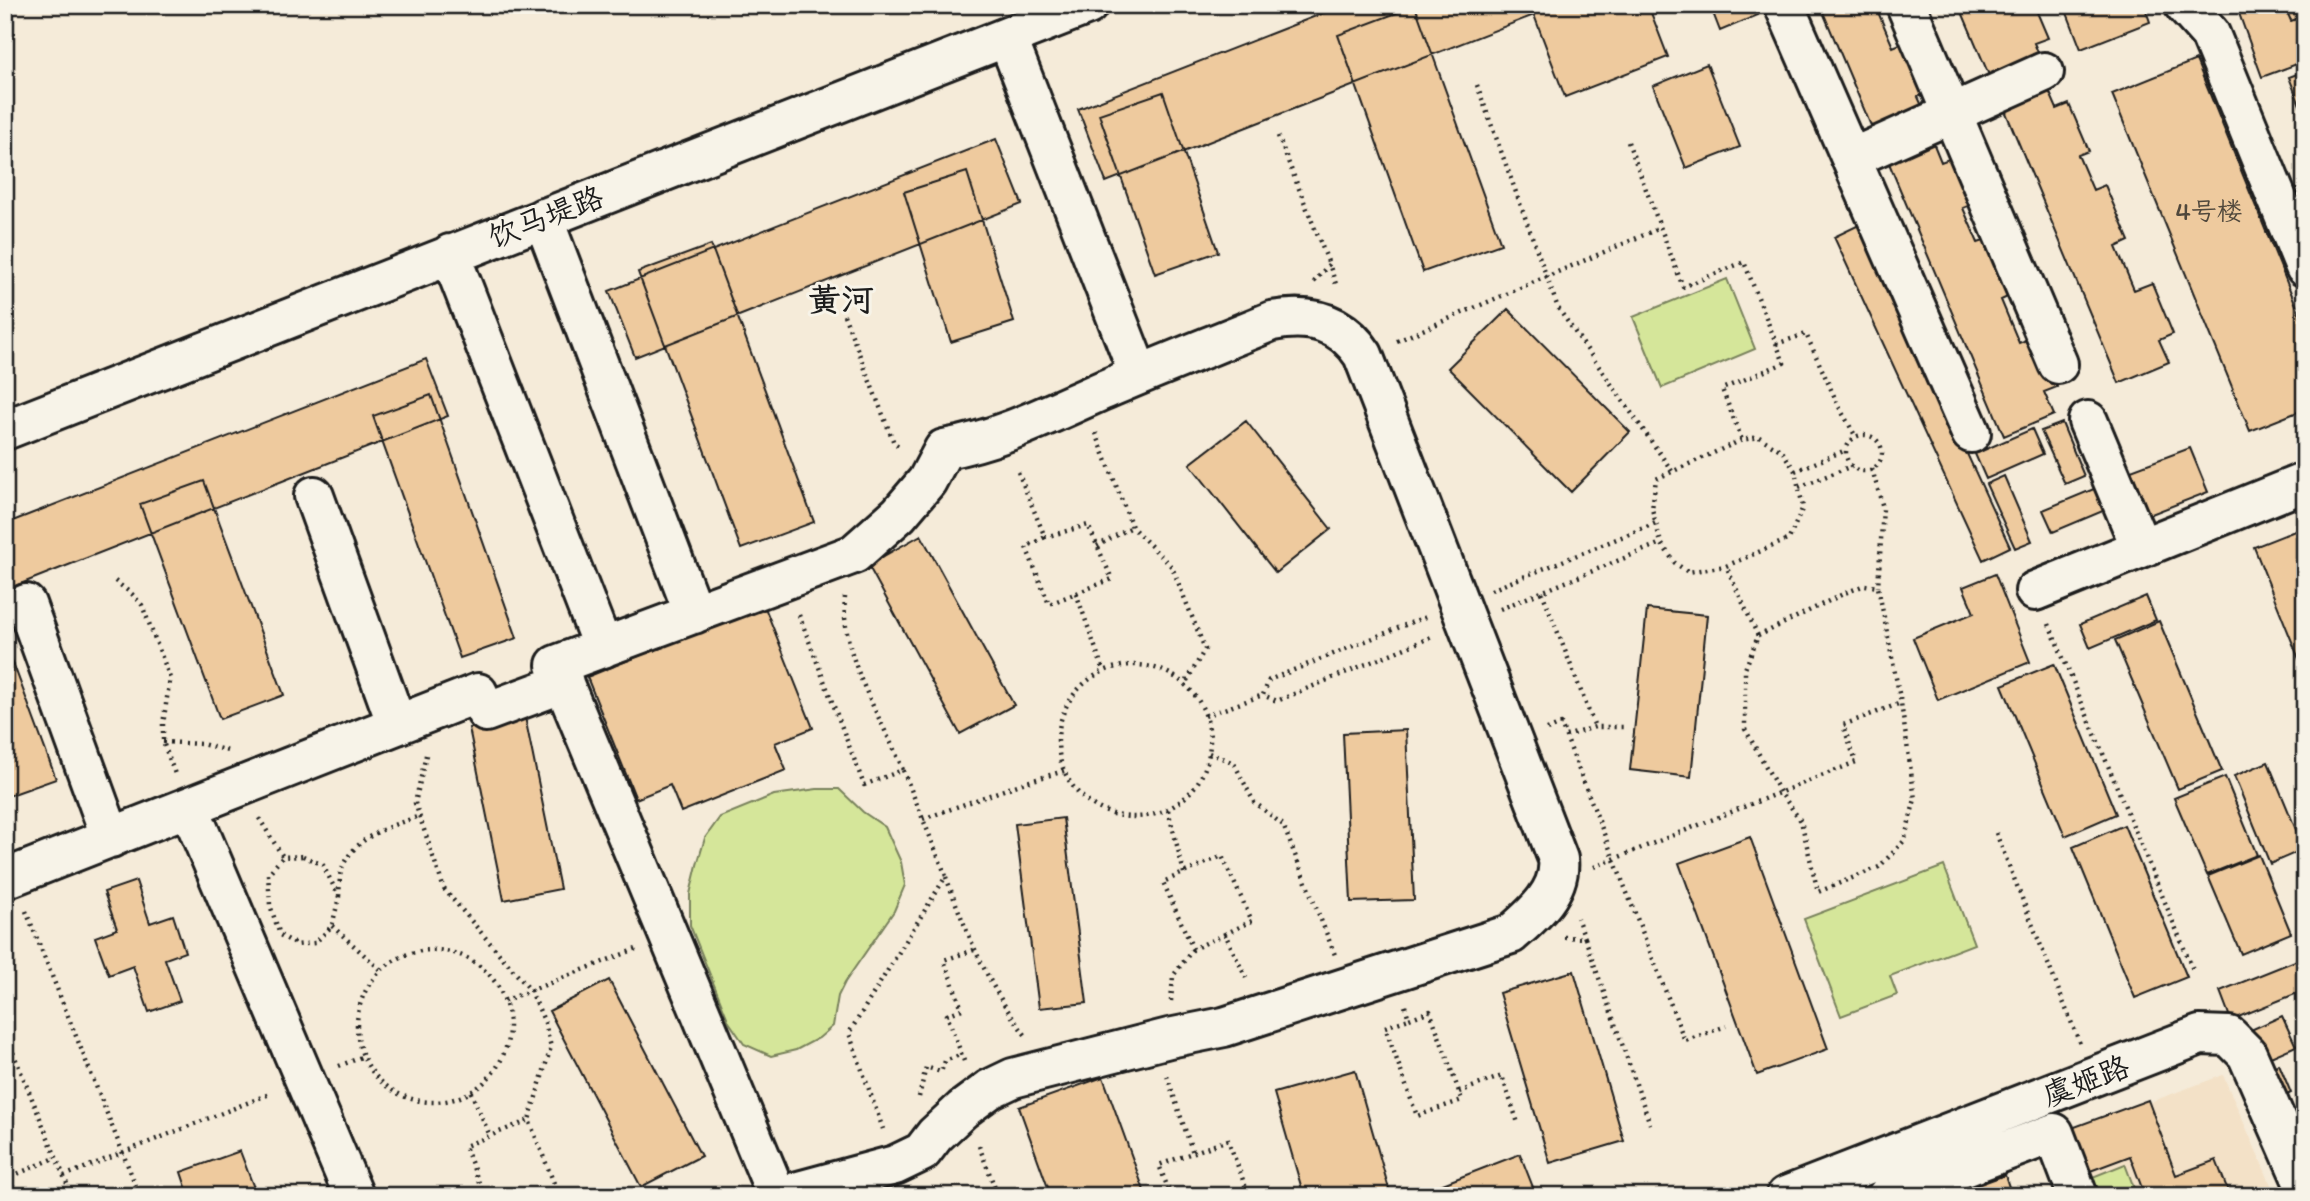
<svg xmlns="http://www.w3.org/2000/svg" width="2310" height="1201" font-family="Itim,'LXGW WenKai TC',sans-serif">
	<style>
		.built { fill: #f3e1c7 }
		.green { fill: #d5e69a; stroke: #78815b; stroke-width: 2 }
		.building { fill: #eeca9e; stroke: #1c1c1c; stroke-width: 2 }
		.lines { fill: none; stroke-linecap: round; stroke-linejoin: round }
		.minor-casing { stroke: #1c1c1c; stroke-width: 44 }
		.path { stroke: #1c1c1c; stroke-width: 4.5; stroke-dasharray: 2 5; stroke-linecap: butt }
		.minor { stroke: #f7f3e8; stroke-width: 38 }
		.labels { text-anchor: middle; stroke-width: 6; stroke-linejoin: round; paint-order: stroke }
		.number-label { font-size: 26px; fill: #50483c }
		.street-label { font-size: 30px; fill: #1c1c1c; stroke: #f7f3e8 }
		.quarter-label { font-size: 33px; font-weight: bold; fill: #1c1c1c; stroke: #f7f3e8 }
	</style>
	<rect width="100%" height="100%" fill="#f5ebd9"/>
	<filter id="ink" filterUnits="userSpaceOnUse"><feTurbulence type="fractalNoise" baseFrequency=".0143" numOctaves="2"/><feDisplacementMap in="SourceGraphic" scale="14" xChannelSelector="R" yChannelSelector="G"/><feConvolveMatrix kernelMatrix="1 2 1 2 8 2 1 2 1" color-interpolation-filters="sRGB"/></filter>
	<g filter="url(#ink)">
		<path class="built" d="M2223,1075L2276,1196H2087L2064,1134Z"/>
		<path class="green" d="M1727,279L1755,349L1662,388L1633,317Z
			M817,789H839L863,812L885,827L901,862L905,885L894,911L845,982L838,996L833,1026L819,1038L796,1050L771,1056L744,1044L729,1022L690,925V894L697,865L705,838L720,817L774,795Z
			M1944,866L1974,944L1890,976L1897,995L1841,1016L1804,919Z
			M2125,1164L2137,1196H2091L2085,1180Z"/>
		<path class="building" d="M1344,5H1648L1668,57L1565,97L1534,15L1106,182L1078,109Z
			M1710,5H1754L1758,15L1720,31Z
			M1820,5H1875L1893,47L1910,40L1931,91L1918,97L1928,119L1877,140Z
			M1959,5H2034L2048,38L2034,43L2044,66L1994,87Z
			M2064,5H2144L2150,22L2081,49Z
			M2236,5H2284L2291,21L2305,16V61L2262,77Z
			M2289,5H2305V16L2291,21L2285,7Z
			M1415,6L1501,244L1423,272L1338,35Z
			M2196,60L2305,327V409L2250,431L2112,94Z
			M1707,64L1740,147L1686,168L1653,86Z
			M2305,71V118L2289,77Z
			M2043,77L2057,109L2069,104L2089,151L2078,155L2093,190L2105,185L2129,241L2116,247L2134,290L2152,283L2173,334L2159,340L2169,362L2119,383L1999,96Z
			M1163,92L1218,252L1155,274L1099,114Z
			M1928,130L1941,162L1954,157L1973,204L1963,208L1978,243L1990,239L2014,294L2001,300L2019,343L2036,336L2057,387L2044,392L2054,415L2004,436L1883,149Z
			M996,139L1022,204L635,357L609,291Z
			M967,172L1014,322L951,342L904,192Z
			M1861,224L2010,547L1983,560L1834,237Z
			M711,245L814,522L741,549L638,272Z
			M1508,309L1630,432L1571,492L1448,368Z
			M426,359L448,416L5,590V524Z
			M431,395L517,638L460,658L373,416Z
			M1246,421L1331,529L1276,573L1190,464Z
			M2062,423L2084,476L2065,484L2041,431Z
			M2032,429L2043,454L1986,479L1975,454Z
			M2190,448L2208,492L2149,515L2131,470Z
			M2004,476L2032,541L2015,548L1986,484Z
			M204,481L284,695L220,719L140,504Z
			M2101,486L2110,508L2053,532L2043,510Z
			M2305,527V674L2254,547Z
			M921,535L1014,705L960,734L868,565Z
			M1995,574L2030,662L1938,700L1913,638L1974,613L1963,587Z
			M2146,596L2156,620L2090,648L2080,624Z
			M764,605L813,728L775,743L786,770L681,812L670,785L636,799L587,677Z
			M1647,609L1707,615L1691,777L1630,770Z
			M2159,621L2222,771L2178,789L2115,640Z
			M5,641L56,779L5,797Z
			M2054,664L2116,814L2065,836L2002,685Z
			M525,717L560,889L504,900L469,728Z
			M1406,730L1414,900L1351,902L1343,733Z
			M2268,762L2304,849L2270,864L2234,776Z
			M2225,777L2257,855L2207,875L2174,798Z
			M1063,818L1087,1003L1039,1008L1015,824Z
			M2124,825L2187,977L2135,998L2073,847Z
			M1750,837L1828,1049L1757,1075L1679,863Z
			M2259,855L2291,933L2241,954L2208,876Z
			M136,881L150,923L173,915L185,952L165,959L180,1001L149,1012L133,966L109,975L95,937L117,929L104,892Z
			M2305,957V990L2231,1020L2220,991Z
			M1574,971L1624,1141L1550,1163L1499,993Z
			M609,980L701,1156L641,1187L549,1011Z
			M2282,1016L2296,1046L2257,1063L2244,1033Z
			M2279,1064L2291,1093L2279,1099L2266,1070Z
			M1355,1070L1391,1196H1304L1274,1093Z
			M1103,1077L1146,1196H1051L1019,1107Z
			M2148,1100L2176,1175L2216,1160L2230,1196H2145L2130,1156L2085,1173L2069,1129Z
			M240,1151L257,1196H189L181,1172Z
			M1520,1154L1536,1195L1417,1194Z
			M2005,1175L2012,1196H1963L1961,1191Z"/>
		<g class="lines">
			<defs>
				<path id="minor" d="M1784,5L1971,433
					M1906,5L2058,364
					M2184,5L2210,34L2305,267
					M1007,37L1139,375
					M1852,158L2044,72
					M543,218L694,614
					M450,254L603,648
					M2088,421L2141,548
					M5,430L1088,5
					M314,496L397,725
					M2035,591L2305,482
					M26,604L111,838
					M189,807L354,1196
					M5,879L478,693L486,712L564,683
					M777,1196L556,665L854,554L899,514L927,481L944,449C1004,439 1058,409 1113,386C1166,363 1219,343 1272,321C1310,314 1341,321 1363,355L1558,859C1562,891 1533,915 1511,934L1224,1027L1169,1038L1013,1078L990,1089L963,1109L935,1135L922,1152L895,1165L780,1196
					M1786,1196L2200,1035L2229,1036L2247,1054L2305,1186
					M1887,1196L2054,1133L2078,1196"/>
			</defs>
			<use href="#minor" class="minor-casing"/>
			<path class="path" d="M1477,85L1558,308L1672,471
				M1278,136L1329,264
				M1628,142L1683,287L1744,262L1784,363L1722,389L1742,440
				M1314,282L1329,264L1337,287
				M844,315L894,443L902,448
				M1397,341L1660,228
				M1776,344L1806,334L1839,407L1856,437
				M1096,433L1132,527L1172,567L1205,649L1185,684
				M1846 453a18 18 0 1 1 36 0a18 18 0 1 1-36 0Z
				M1759,437L1782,451L1795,471L1803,507L1789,539L1726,566L1688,572L1675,563L1661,543L1652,509L1656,479L1742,440Z
				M1872,469L1883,508L1878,587
				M1795,471L1846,450
				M1018,472L1045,537L1088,525L1112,579L1049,604L1026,547L1045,537
				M1799,487L1852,466
				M1097,546L1132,527
				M115,581L132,594L142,605L170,678L163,724V742L175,774
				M1491,590L1656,523
				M1542,592L1595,727
				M1076,593L1104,672
				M845,597C840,657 881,716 903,770
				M1500,609L1661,543
				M799,615L864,785L903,770L946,876L849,1033L883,1129
				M1425,617L1269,680L1263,695L1277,701L1434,636
				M2049,624L2194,972
				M1758,636L1845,593L1865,585L1878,587L1901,703
				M1058 741a76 76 0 1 1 152 0a76 76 0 1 1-152 0Z
				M1205,716L1263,695
				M1547,730L1561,724L1685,1041L1726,1026
				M1566,736L1595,727H1623
				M163,742L202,744L228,751
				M1209,753L1234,763L1254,802L1283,825L1335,955
				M426,755L415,803L444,889L531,991L545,1023L551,1047L529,1120L559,1196
				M1168,810L1184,873
				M259,818L283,857
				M923,819L1023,783L1064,771
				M1996,833L2080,1044
				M303,856L323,865L339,897L332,926L315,943L297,945L280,935L270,905L268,874L283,857Z
				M1594,867L1856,762L1843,725L1901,703L1915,799L1904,841L1879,867L1818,892L1801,821L1780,792L1745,729V669L1758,636L1726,566
				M946,877C967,934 989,989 1027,1037
				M339,896C340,887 339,875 342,868C355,836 390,826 420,816
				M26,911L140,1196
				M332,926L381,970
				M1225,934L1193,949L1163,882L1222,856L1252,921L1225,934L1246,978
				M1564,937L1585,938L1577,918
				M1585,938L1650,1124
				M357 1026a76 76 0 1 1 152 0a76 76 0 1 1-152 0Z
				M504,1001L636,949
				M1171,1001L1173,976L1193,949
				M1405,1006L1409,1019L1430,1011L1462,1100L1417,1116L1385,1027L1409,1019
				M5,1033L72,1196
				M964,1061L947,1015L962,1009L944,960L974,950
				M339,1066L364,1056
				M1167,1076L1193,1153
				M471,1092L490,1136
				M1459,1092L1502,1076L1518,1123
				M919,1097L926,1067L941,1072L945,1061L962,1054
				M979,1146L998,1196
				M64,1176L272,1093
				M5,1179L55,1158
				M484,1196L465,1146L529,1120
				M1171,1196L1159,1165L1228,1140L1249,1196"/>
			<use href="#minor" class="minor"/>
		</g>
	</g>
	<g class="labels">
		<g class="number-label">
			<text x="2209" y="220">4号楼</text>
		</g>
		<g class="street-label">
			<text transform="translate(546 217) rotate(-21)" y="10">饮马堤路</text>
			<text transform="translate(2086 1081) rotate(-21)" y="10">虞姬路</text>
		</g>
		<g class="quarter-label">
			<text x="841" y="311">黄河</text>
		</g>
	</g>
	<rect width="2310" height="1201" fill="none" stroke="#f7f3e8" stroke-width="28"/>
	<rect x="14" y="14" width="2282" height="1173" fill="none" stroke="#1c1c1c" stroke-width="2.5" filter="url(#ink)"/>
</svg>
